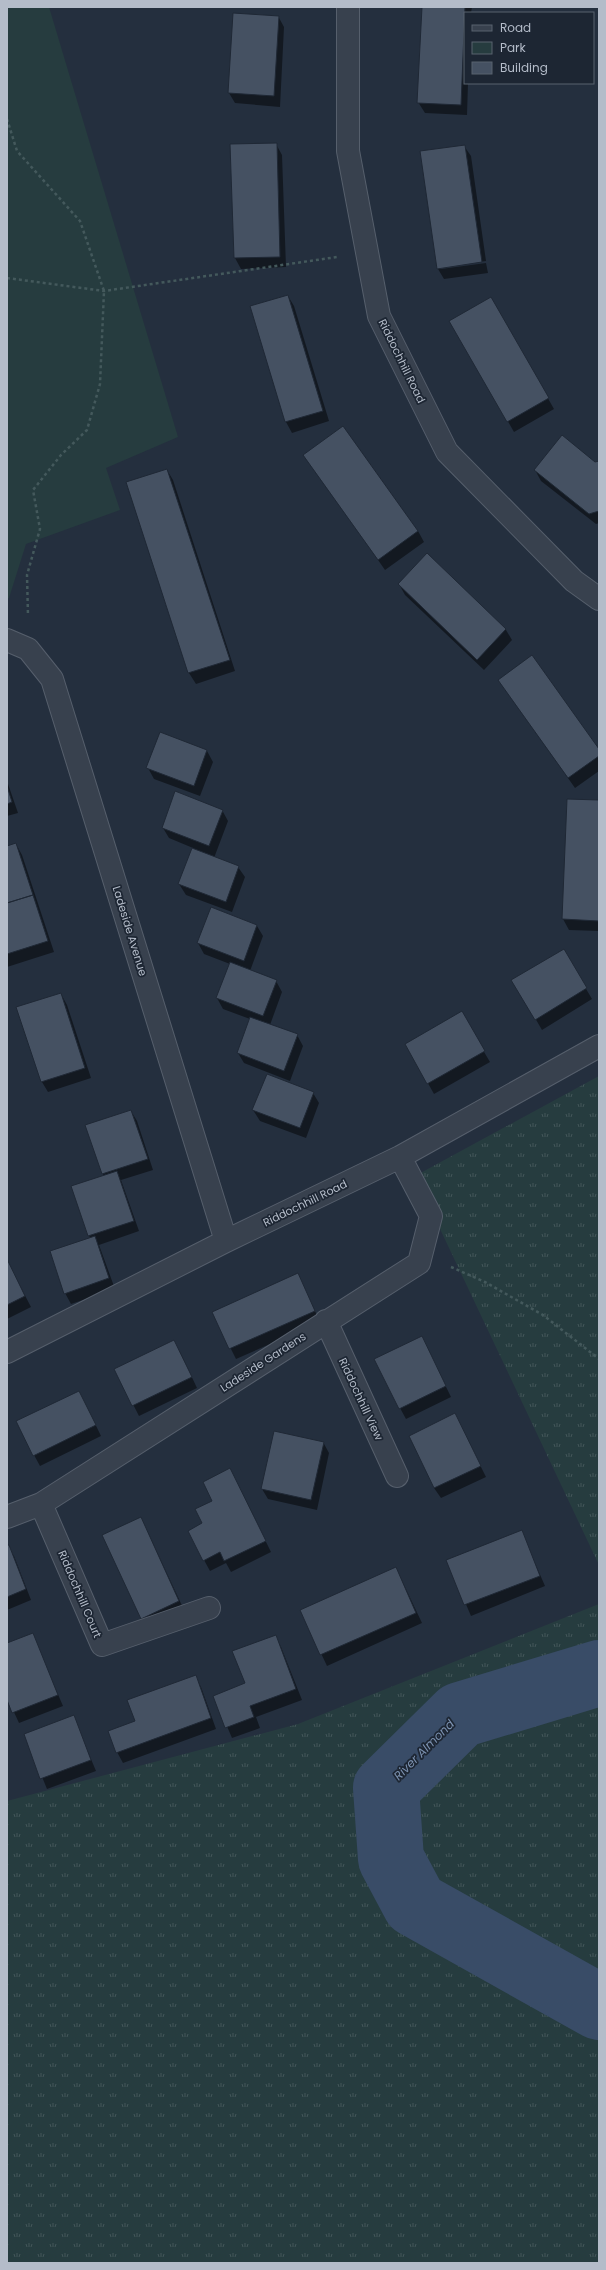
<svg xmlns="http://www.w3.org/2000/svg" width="606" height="2270" font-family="Poppins,sans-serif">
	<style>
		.grass { fill: url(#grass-tufts) }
		.park { fill: #263c3f }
		.shadow { fill: #0007 }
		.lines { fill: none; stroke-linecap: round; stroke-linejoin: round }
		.river { stroke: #394c67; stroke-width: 66 }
		.building { fill: #455162; stroke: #1f2835 }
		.minor-casing { stroke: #565f6c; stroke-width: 24 }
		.path { stroke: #44595c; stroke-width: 2.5; stroke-dasharray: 3 3; stroke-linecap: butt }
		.minor { stroke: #38414e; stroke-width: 22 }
		.labels { text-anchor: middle; stroke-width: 3.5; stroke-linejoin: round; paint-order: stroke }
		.street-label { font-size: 11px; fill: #b4bcc9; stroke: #1d2633 }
		.water-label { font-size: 12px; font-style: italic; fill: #7c92b1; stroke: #1d2633 }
	</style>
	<defs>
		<pattern id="grass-tufts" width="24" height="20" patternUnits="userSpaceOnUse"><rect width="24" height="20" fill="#263c3f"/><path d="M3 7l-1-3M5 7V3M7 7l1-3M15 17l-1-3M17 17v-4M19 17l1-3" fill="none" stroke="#435659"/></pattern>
	</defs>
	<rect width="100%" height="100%" fill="#242f3e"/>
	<path class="grass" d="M599,1076V1565L415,1176Z
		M599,1604V2263H7V1801L298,1724Z"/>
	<path class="park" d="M7,7H49L178,437L106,468L120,510L26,544L9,598L7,599Z"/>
	<path class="shadow" d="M423,7H472L471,13H465V83H468L467,115L425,113L418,102Z
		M278,16L284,27L280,107L235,103L229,93Z
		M276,144L282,155L286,267L241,269L235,258Z
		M464,146L471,156L486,261L441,267V269L486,263L488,273L444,279L438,269Z
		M288,296L294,306L329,421L292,433L286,422L251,307Z
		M491,298L554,409L514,432L451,321Z
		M305,455L418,531L424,542L385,570Z
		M599,462V523L596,524L541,481L535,470Z
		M167,470L173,480L235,671L196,684L189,673L127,483Z
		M427,555L506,630L512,640L484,670L405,595L399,584Z
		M506,690L599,751V771L575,788Z
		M161,734L207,751L213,762L200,796L154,779L148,768Z
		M7,781L18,813L7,816Z
		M599,801V931L569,930L563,919Z
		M222,810L228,821L214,858L238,867L245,877L232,912L186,895L179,884L193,848L169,838L163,828Z
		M16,844L22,855L54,952L7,967V847Z
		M211,908L257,926L263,936L250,971L276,981L282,992L270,1025L297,1035L303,1046L290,1081L244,1063L238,1053L250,1019L223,1009L217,998L230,964L204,954L198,943Z
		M563,950L592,999L542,1030L513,980Z
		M61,994L67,1005L91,1078L48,1092L42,1082Z
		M461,1013L490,1062L434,1094L406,1044Z
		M313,1093L319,1103L306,1138L260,1121L253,1110Z
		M131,1111L137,1121L153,1170L121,1180L139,1231L99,1245L115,1289L71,1304L65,1293L90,1238L89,1235L104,1176L103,1174Z
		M7,1261L31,1307L7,1319Z
		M303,1285L320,1322L236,1359L213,1313Z
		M427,1348L451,1397L406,1419L400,1408Z
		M180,1352L197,1388L139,1416L115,1369Z
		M85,1403L101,1436L40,1466L34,1455Z
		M455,1415L486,1477L441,1498L434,1488Z
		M323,1442L329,1453L317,1510L268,1499L262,1489Z
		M230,1469L271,1552L231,1572L226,1563L210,1571L204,1560V1524Z
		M141,1518L185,1612L148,1629L142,1618Z
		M521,1531L545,1586L471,1616L447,1560Z
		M7,1546L14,1556L31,1600L7,1610Z
		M396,1568L422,1623L327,1666L301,1611Z
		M32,1634L63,1706L19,1723L7,1697V1644Z
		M275,1636L281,1647L302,1700L256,1717L260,1728L232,1738L214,1696L246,1684Z
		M195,1676L201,1687L216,1729L123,1763L117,1752L136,1722Z
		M73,1716L96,1771L47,1789L25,1735Z"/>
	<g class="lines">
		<path class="river" d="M599,1673L460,1715L386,1788L391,1859L415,1904L599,2007"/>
	</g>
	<path class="building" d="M422,7H465L461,105L417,103Z
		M233,13L279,16L274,96L228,93Z
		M277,143L280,257L234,258L230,144Z
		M465,145L482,262L437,269L420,151Z
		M288,295L323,411L285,422L250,306Z
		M491,297L549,398L507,422L449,321Z
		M343,426L418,531L378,560L303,455Z
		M562,435L595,462L599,461V511L589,514L534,470Z
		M167,469L230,660L188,673L126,482Z
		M427,553L506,629L477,660L398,584Z
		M532,655L599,749V756L568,778L498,680Z
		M160,732L207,750L194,786L146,768Z
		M7,786L12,802L7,804Z
		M175,791L223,810L209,846L162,828Z
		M567,799L599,800V921L562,919Z
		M16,843L33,895L7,903V846Z
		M192,848L239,866L226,902L178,884Z
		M33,895L48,941L7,954V903Z
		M211,907L257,925L244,961L197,943Z
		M564,949L587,988L535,1020L511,980Z
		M230,962L277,980L263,1016L216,998Z
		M61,993L85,1068L41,1082L16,1007Z
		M462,1011L485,1051L427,1084L405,1044Z
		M250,1017L298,1034L284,1071L237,1053Z
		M267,1074L314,1092L300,1128L252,1110Z
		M131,1110L148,1159L102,1174L85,1125Z
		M117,1171L134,1221L88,1236L71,1186Z
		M95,1236L109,1278L64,1294L50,1251Z
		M7,1259L25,1296L7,1305Z
		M298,1273L315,1311L229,1349L212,1312Z
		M422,1336L446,1386L399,1409L374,1359Z
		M174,1340L192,1377L132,1406L114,1369Z
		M79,1391L96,1425L33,1456L16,1421Z
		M455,1413L481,1466L434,1488L409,1436Z
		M274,1431L324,1442L311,1500L261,1489Z
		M230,1468L266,1541L224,1561L220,1552L203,1561L188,1531L202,1523L195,1509L212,1501L203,1482Z
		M141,1517L179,1601L141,1619L102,1535Z
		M522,1530L540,1576L464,1605L446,1560Z
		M7,1545H9L26,1589L7,1597Z
		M396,1567L416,1613L320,1655L300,1610Z
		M33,1633L58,1695L12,1713L7,1700V1643Z
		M276,1635L296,1689L250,1706L254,1717L225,1728L213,1696L245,1683L232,1651Z
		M196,1675L211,1718L116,1753L108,1731L135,1721L127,1700Z
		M74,1715L91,1760L40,1779L24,1734Z"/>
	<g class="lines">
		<defs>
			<path id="minor" d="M348,7V151L379,316L447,452L574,581L599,599
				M7,640L28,649L52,679L226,1241
				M326,1321L397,1476
				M7,1352L226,1241L400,1157L599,1046
				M41,1504L102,1645L209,1608
				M7,1517L41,1504L419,1263L431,1216L400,1157"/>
		</defs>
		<use href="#minor" class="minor-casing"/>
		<path class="path" d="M7,119L17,151L80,221L104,291L100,384L87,430L61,455L33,490L40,529L27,575L28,616
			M7,278L104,291L337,257
			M451,1267L485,1282L543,1315L599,1359"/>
		<use href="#minor" class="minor"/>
	</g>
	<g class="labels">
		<g class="street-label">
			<text transform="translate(402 361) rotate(64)" y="4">Riddochhill Road</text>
			<text transform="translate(130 931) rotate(73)" y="4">Ladeside Avenue</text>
			<text transform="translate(305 1203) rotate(-26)" y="4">Riddochhill Road</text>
			<text transform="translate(263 1362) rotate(-33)" y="4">Ladeside Gardens</text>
			<text transform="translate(361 1399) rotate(65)" y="4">Riddochhill View</text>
			<text transform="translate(80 1594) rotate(67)" y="4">Riddochhill Court</text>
		</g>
		<g class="water-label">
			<text transform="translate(424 1750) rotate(-45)" y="4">River Almond</text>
		</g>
	</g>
	<rect width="606" height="2270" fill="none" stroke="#b4bcc9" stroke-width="16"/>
	<rect x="464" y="12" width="130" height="72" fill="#1d2633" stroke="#59626f"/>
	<rect x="472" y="25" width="20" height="6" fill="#38414e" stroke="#59626f"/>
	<text x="500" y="32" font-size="12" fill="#b4bcc9">Road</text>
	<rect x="472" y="42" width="20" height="12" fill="#263c3f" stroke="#59626f"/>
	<text x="500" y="52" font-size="12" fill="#b4bcc9">Park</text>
	<rect x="472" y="62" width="20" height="12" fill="#455162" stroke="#59626f"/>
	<text x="500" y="72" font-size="12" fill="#b4bcc9">Building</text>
</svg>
